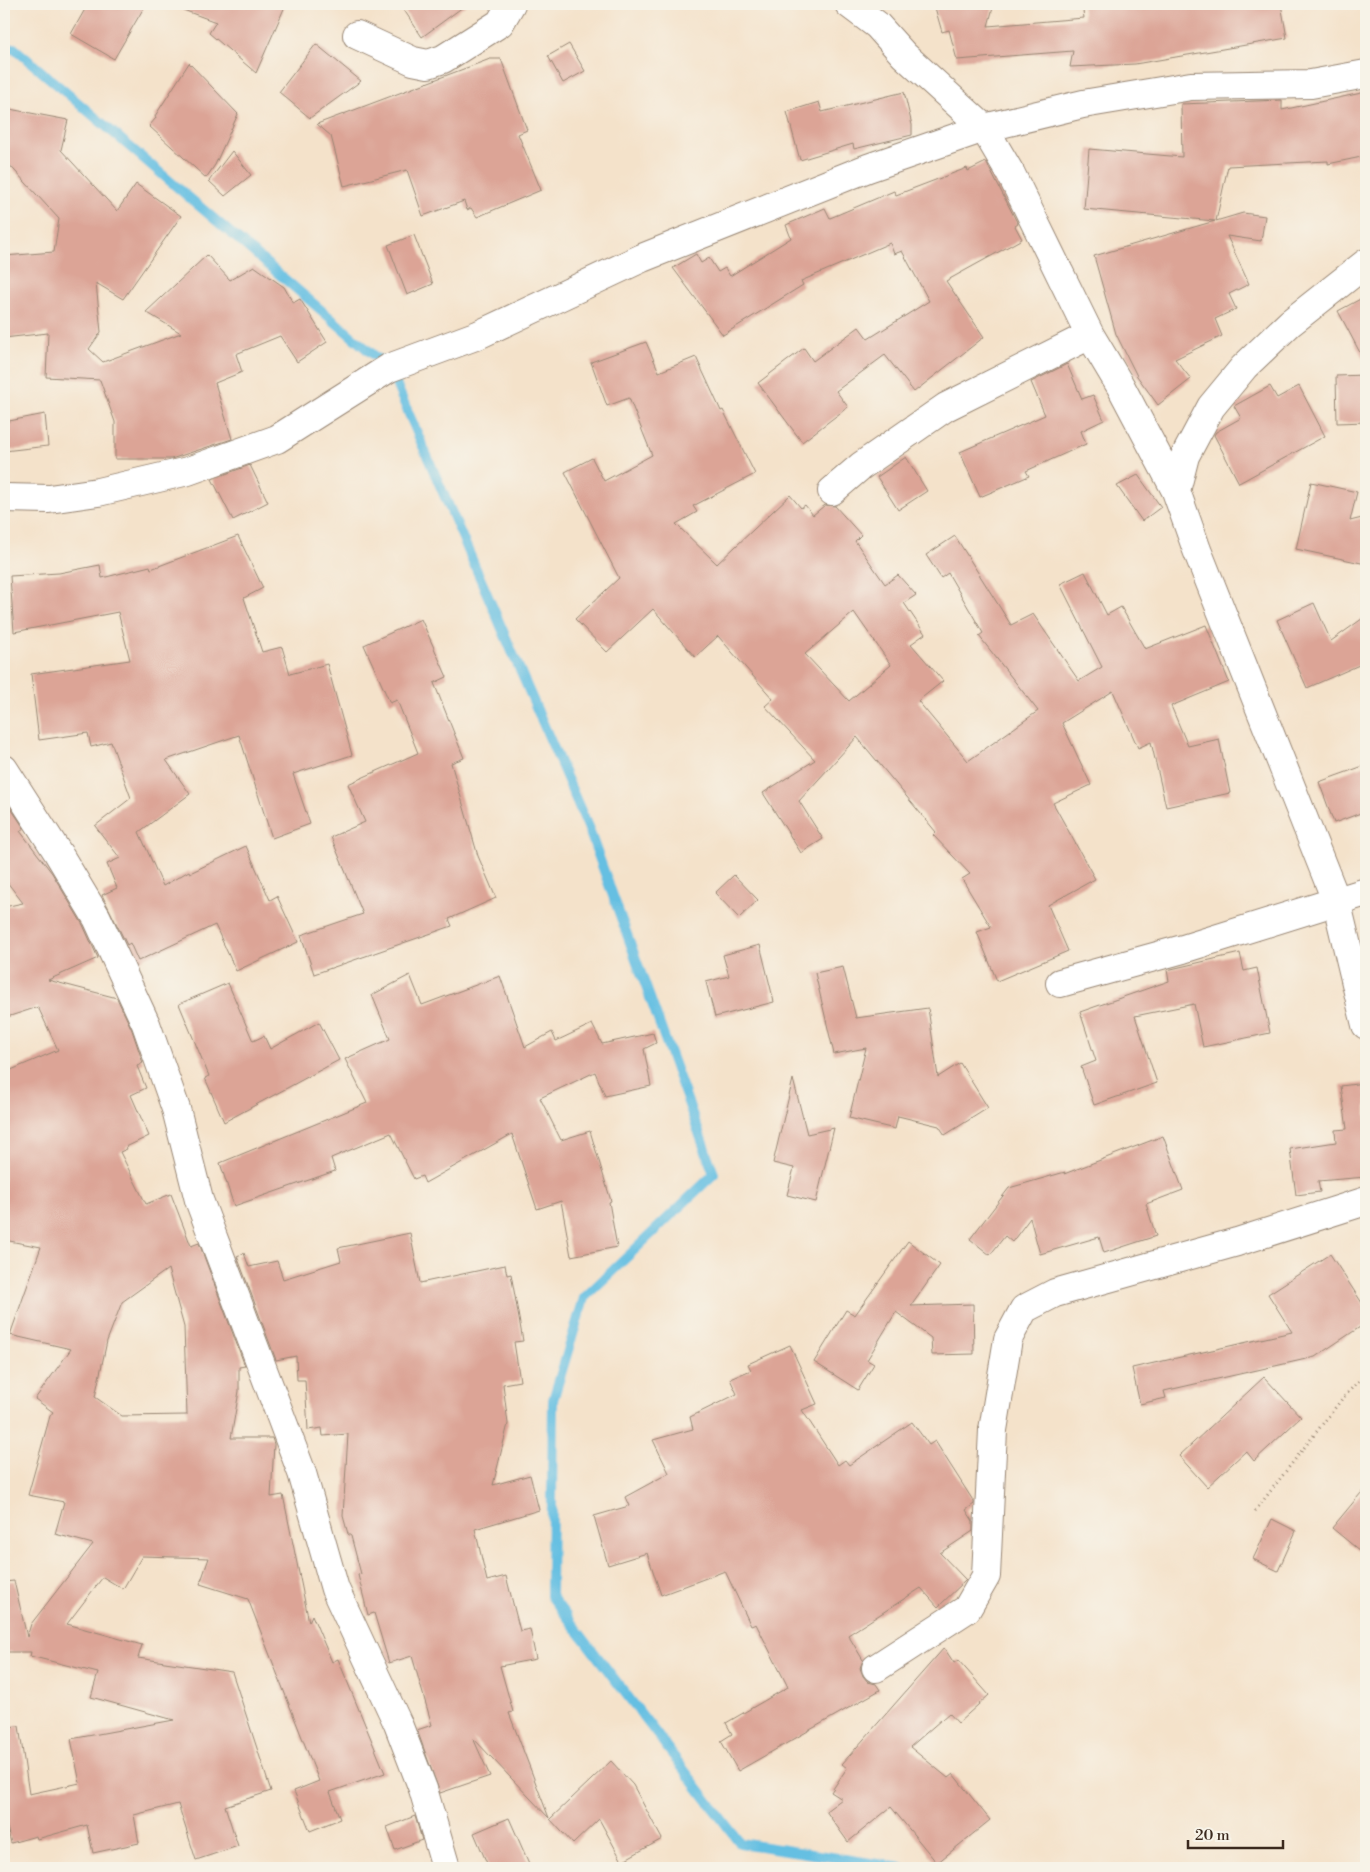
<svg xmlns="http://www.w3.org/2000/svg" width="1370" height="1872" font-family="'Libre Bodoni',serif">
	<style>
		.lines { fill: none; stroke-linecap: round; stroke-linejoin: round }
		.stream { stroke: #65bfe2; stroke-width: 10 }
		.building { fill: #dca496; fill-rule: evenodd }
		.street-casing { stroke: #988674; stroke-width: 30 }
		.path { stroke: #988674; stroke-width: 3; stroke-dasharray: 1 4; stroke-linecap: butt }
		.street { stroke: #fff; stroke-width: 28 }
	</style>
	<rect width="100%" height="100%" fill="#f7f3e8"/>
	<filter id="ink" filterUnits="userSpaceOnUse"><feTurbulence type="fractalNoise" baseFrequency=".02" numOctaves="2"/><feDisplacementMap in="SourceGraphic" scale="10" xChannelSelector="R" yChannelSelector="G"/><feConvolveMatrix kernelMatrix="1 2 1 2 8 2 1 2 1" color-interpolation-filters="sRGB"/></filter>
	<filter id="wash" filterUnits="userSpaceOnUse"><feTurbulence type="fractalNoise" baseFrequency=".0096" numOctaves="4" result="noise"/><feDisplacementMap in="SourceGraphic" scale="20" xChannelSelector="R" yChannelSelector="G"/><feGaussianBlur stdDeviation="1.12" result="paint"/><feColorMatrix in="noise" values="0 0 0 0 0 0 0 0 0 0 0 0 0 0 0 0 0 1.4 0 .05"/><feComposite in="paint" operator="in"/></filter>
	<g filter="url(#wash)">
		<rect width="100%" height="100%" fill="#f4e2ca"/>
		<g class="lines">
			<path class="stream" d="M4,51L14,48L389,368L588,827L714,1174L584,1298L553,1400L551,1596L740,1843L903,1868"/>
		</g>
		<g id="blocks">
			<path class="building" d="M88,4H146L114,59L71,34Z
				M175,4H286L256,73L209,33L216,22L175,7Z
				M400,4H467L422,37Z
				M934,4H994L988,26L1084,18L1082,4H1281L1287,38L1135,64L1070,67L1073,51L957,60L949,30L942,32Z
				M316,44L361,81L310,118L279,92Z
				M569,44L585,71L563,83L548,56Z
				M490,59H501L527,130L518,134L541,190L477,217L471,208L467,210L464,201L423,216L407,170L344,186L331,136L317,124Z
				M189,63L238,114L215,165L206,178L149,126L156,118L155,116Z
				M904,92L912,125V135L854,149L853,144L800,160L787,112L819,102L822,112Z
				M1366,92V156L1328,164V161L1228,166L1216,221L1243,213L1265,216L1261,241L1227,236L1249,284L1229,294L1236,309L1215,319L1222,336L1175,359L1191,379L1158,405L1137,376L1116,334L1094,256L1215,221L1084,209L1089,149L1182,157L1181,104L1282,100V110Z
				M4,108L68,120L61,150L117,211L136,184L181,216L123,299L96,283L101,332L89,349L103,362L181,333L146,312L207,255L230,280L254,266L284,287L293,303L300,299L327,342L297,362L280,336L236,354L242,372L215,383L232,439L171,459H115V422L100,380L46,377L48,333L4,338V312L8,311L4,256L54,252L59,219L4,159Z
				M232,151L251,175L225,196L209,181Z
				M986,162L1018,224L1015,226L1022,239L946,281L984,337L914,392L885,355L836,391L848,407L802,442L758,383L804,348L813,361L859,327L868,339L929,301L902,251L894,254L890,243L801,281L803,285L723,335L673,268L696,254L701,263L709,258L718,272L725,268L730,276L791,238L786,225L825,208L830,218L894,191L896,195L967,168L968,171Z
				M414,235L433,284L407,295L388,245Z
				M1366,296V364L1338,311Z
				M646,342L659,372L696,357L721,411L723,410L755,474L693,506L697,512L676,524L717,564L790,495L801,508L805,505L813,515L825,505L835,506L861,535L855,541L885,584L898,575L916,595L904,603L925,634L911,644L943,681L918,701L968,761L1038,711L979,636L983,633L948,573L941,578L926,555L955,536L1011,625L1033,614L1079,681L1102,667L1060,584L1085,572L1107,615L1121,607L1145,649L1206,625L1229,682L1171,706L1188,746L1219,739L1230,793L1166,807L1151,742L1138,748L1113,691L1062,723L1091,785L1053,803L1095,879L1048,905L1068,951L997,981L977,932L991,927L962,879L970,874L933,835L936,832L857,737L799,801L823,839L801,853L763,793L815,760L765,706L773,699L718,636L695,657L653,609L607,652L575,619L619,578L565,472L592,458L604,481L652,455L629,398L607,406L591,362ZM854,612L891,665L849,701L805,654Z
				M1067,364L1082,399L1093,395L1104,420L1081,431L1086,444L1026,471L1029,476L980,497L960,452L1045,415L1031,382Z
				M1366,375V422L1337,423L1336,376Z
				M1270,386L1277,398L1299,386L1325,436L1239,483L1214,435L1216,432L1241,418L1234,406Z
				M45,414L48,446L4,451V422Z
				M906,457L927,491L898,510L877,477Z
				M250,465L268,502L233,520L212,479Z
				M1138,475L1161,507L1142,521L1117,486Z
				M1311,482L1357,492L1350,521L1366,517V564L1296,549Z
				M238,536L263,588L244,598L262,652L282,647L290,674L327,664L352,755L293,774L310,824L272,838L239,735L166,760L190,794L139,832L163,886L189,871L190,873L246,846L270,900L277,896L298,942L236,971L215,925L138,961L130,943L127,945L102,895L117,888L107,864L120,858L95,826L131,798L111,742L91,747L88,733L39,740L31,674L130,660L118,612L14,632L10,576L59,573L100,565L102,578L150,566L151,569Z
				M1314,603L1331,641L1366,616V662L1307,688L1277,620Z
				M421,619L447,677L434,683L464,758L451,763L478,856L496,898L449,919L452,926L314,974L301,935L363,914L331,837L365,822L348,784L418,753L397,700L390,703L364,645Z
				M1366,765V811L1334,823L1319,782Z
				M4,798L24,828L20,831L52,873L83,925L98,958L48,980L117,998L132,1030L143,1063L137,1066L146,1088L131,1095L149,1136L126,1147L127,1149L120,1152L146,1204L171,1194L191,1246L199,1243L245,1366L239,1367V1391L231,1438H272L274,1444L271,1497L283,1495L309,1622L312,1615L332,1662L338,1659L385,1773L330,1792L340,1819L310,1831L294,1791L319,1781L248,1599L200,1584L209,1558L142,1556L123,1589L103,1577L67,1624L142,1645L138,1658L232,1672L271,1791L225,1806L238,1846L196,1860L178,1804L134,1815L139,1843L93,1853L87,1825L37,1839L36,1836L11,1843L4,1816V1727L19,1726L29,1794L80,1783L71,1739L174,1720L91,1697L98,1673L30,1656L31,1652H4V1582L14,1581L27,1637L31,1624L93,1544L55,1534L64,1502L28,1495L50,1416L53,1412L35,1399L71,1349L10,1335L41,1247L4,1240V1073L58,1050L38,1007L4,1018V907L23,903L4,878ZM168,1269L184,1327L187,1415L122,1416L95,1397L107,1341L122,1302Z
				M734,875L758,900L739,918L715,893Z
				M760,945L774,1002L715,1017L706,982L729,976L723,955Z
				M1240,953L1244,971L1257,968L1270,1033L1203,1047L1194,1004L1135,1016L1157,1083L1094,1105L1081,1067L1096,1061L1080,1012L1169,981L1167,970Z
				M843,967L856,1018L928,1008L938,1077L960,1063L988,1108L945,1135L939,1126L898,1116L895,1129L849,1118L866,1048L834,1054L815,973Z
				M410,975L422,1005L500,976L525,1047L552,1032L556,1041L592,1024L602,1044L653,1033L656,1043L644,1049L651,1086L605,1096L595,1072L540,1098L561,1140L590,1131L611,1201L609,1202L617,1247L571,1256L561,1201L537,1209L512,1134L425,1183L422,1176L414,1179L391,1133L331,1158L335,1171L234,1206L220,1163L367,1103L345,1059L390,1039L372,995Z
				M228,983L253,1041L264,1036L270,1049L319,1022L339,1060L224,1122L205,1078L209,1076L179,1004Z
				M793,1079L807,1134L834,1128L816,1202L787,1195L794,1168L773,1163Z
				M1364,1083L1366,1097V1177L1318,1181L1320,1192L1296,1195L1290,1149L1336,1142L1335,1130L1347,1129L1341,1086Z
				M1163,1136L1183,1190L1146,1204L1156,1236L1104,1253L1099,1237L1040,1254L1030,1218L1012,1242L1005,1236L990,1255L970,1239L1009,1188L1065,1172L1064,1174Z
				M410,1233L420,1283L505,1265L507,1275L511,1274L523,1341L514,1342L520,1381L503,1384L508,1424L493,1485L530,1475L539,1510L475,1529L487,1581L506,1576L520,1631L530,1629L536,1659L500,1666L513,1712L509,1713L549,1818L473,1738L490,1776L440,1793L417,1730L432,1725L412,1656L389,1663L374,1613L368,1615L358,1575L361,1574L351,1536L348,1534L343,1516L348,1434L323,1436L322,1428L308,1430L305,1380H297L296,1356L276,1360L237,1256L244,1253L249,1267L277,1261L283,1279L341,1261L338,1248Z
				M908,1241L940,1265L911,1306L973,1304L974,1354L932,1355L931,1338L896,1312L867,1360L874,1364L858,1390L814,1362L846,1310L855,1315Z
				M1330,1254L1366,1309V1323L1315,1357L1164,1391L1166,1398L1140,1404L1132,1368L1292,1332L1268,1294Z
				M790,1345L817,1404L802,1410L838,1465L845,1460L849,1465L912,1422L929,1445L935,1441L974,1502V1504L966,1510L973,1521V1531L940,1553L966,1580L938,1607L921,1588L848,1635L863,1660L860,1668L863,1676L868,1682L876,1684L880,1690L738,1771L721,1741L732,1734L726,1723L788,1687L756,1624L751,1626L725,1571L661,1595L647,1553L608,1565L594,1516L629,1506L625,1497L669,1473L653,1440L693,1429L690,1417L737,1394L730,1379L751,1370L748,1364Z
				M1264,1377L1301,1417L1254,1461L1246,1451L1207,1487L1179,1456Z
				M1366,1487V1556L1332,1528Z
				M1272,1519L1296,1531L1278,1571L1253,1559Z
				M944,1648L954,1663L958,1660L989,1695L958,1723L949,1713L910,1747L948,1778L953,1774L990,1820L937,1863L891,1807L848,1842L826,1811L842,1799L831,1792L847,1768L842,1764Z
				M611,1761L633,1785L662,1839L622,1861L599,1819L573,1844L550,1819Z
				M415,1816L422,1840L395,1850L387,1827Z
				M509,1818L531,1868H489L474,1833Z"/>
		</g>
	</g>
	<g filter="url(#ink)">
		<use href="#blocks" fill-opacity="0" stroke="#988674" stroke-width="1"/>
		<g class="lines">
			<defs>
				<path id="street" d="M849,4L877,25L904,55L984,128L1011,174L1090,335L1121,387L1176,491
					M357,35L413,61L428,64L443,59L500,23L511,4
					M1366,263L1290,323L1244,367L1211,407L1185,456L1176,491L1197,550L1336,900L1366,1025
					M832,491L861,466L946,407L1090,335
					M4,498L49,499L98,492L188,471L277,439L389,368L478,335L642,258L868,168L984,128L1083,104L1191,86L1311,84L1366,74
					M4,769L58,853L97,918L146,1024L176,1109L199,1200L302,1473L335,1589L398,1724L423,1789L446,1868
					M1060,983L1183,949L1366,892
					M876,1668L967,1609L986,1576L993,1430L1008,1339L1024,1309L1055,1293L1237,1242L1366,1201"/>
			</defs>
			<use href="#street" class="street-casing"/>
			<path class="path" d="M1255,1511L1342,1399L1366,1373"/>
			<use href="#street" class="street"/>
		</g>
	</g>
	<rect width="1370" height="1872" fill="none" stroke="#f7f3e8" stroke-width="20"/>
	<path d="M1188 1840v8h95v-8" fill="none" stroke="#3b2a1e" stroke-width="2.5"/>
	<text x="1195" y="1840" font-size="15" fill="#3b2a1e" stroke="#f7f3e8" stroke-width="4" paint-order="stroke">20 m</text>
</svg>
